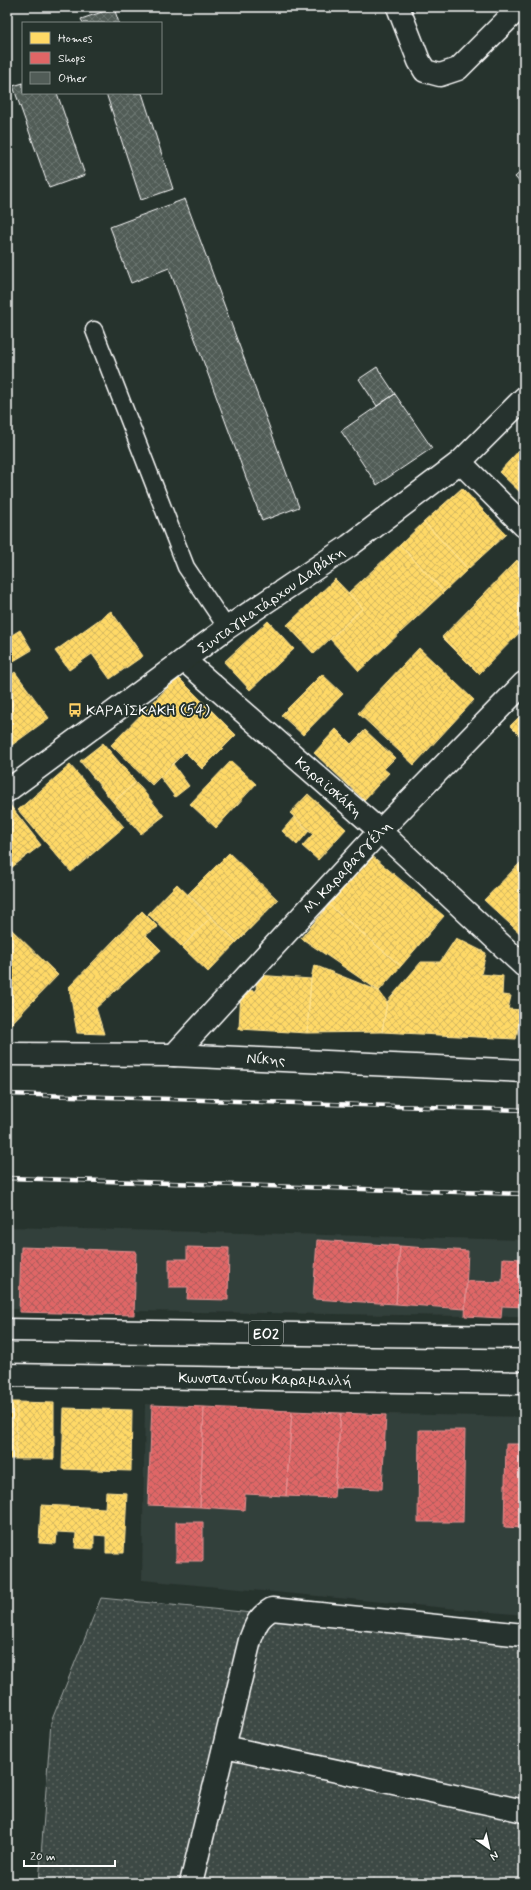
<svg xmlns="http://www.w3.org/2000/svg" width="531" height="1890" font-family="Mynerve,sans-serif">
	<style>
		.built { fill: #333f3a }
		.green { fill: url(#green-dots); stroke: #9ea4a2 }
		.homes { fill: url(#homes-cross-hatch); stroke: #ffe494 }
		.shops { fill: url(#shops-cross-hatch); stroke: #e99494 }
		.building { fill: url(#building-cross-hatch); stroke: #fff }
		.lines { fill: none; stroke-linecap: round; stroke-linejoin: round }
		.lane-casing { stroke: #fff; stroke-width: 19 }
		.street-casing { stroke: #fff; stroke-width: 25 }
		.secondary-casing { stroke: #fff; stroke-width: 25 }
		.primary-casing { stroke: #fff; stroke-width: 25 }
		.lane { stroke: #26332d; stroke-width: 16 }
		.street { stroke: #26332d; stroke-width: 22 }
		.secondary { stroke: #26332d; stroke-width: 22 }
		.primary { stroke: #26332d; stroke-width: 22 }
		.rail-casing { stroke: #fff; stroke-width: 4.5 }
		.rail { stroke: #26332d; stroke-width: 3; stroke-dasharray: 9; stroke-linecap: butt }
		.labels { text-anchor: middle; stroke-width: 4; stroke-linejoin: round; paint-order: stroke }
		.shield { fill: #26332d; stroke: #bec2c0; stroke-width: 1 }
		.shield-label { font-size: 14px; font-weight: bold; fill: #fff }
		.street-label { font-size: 15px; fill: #fff; stroke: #26332d }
		.poi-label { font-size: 15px; fill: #fff; stroke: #26332d; text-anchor: start }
	</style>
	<defs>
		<pattern id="green-dots" width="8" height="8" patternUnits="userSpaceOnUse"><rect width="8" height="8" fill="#3e4944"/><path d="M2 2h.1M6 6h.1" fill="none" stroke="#5b6460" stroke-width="1.8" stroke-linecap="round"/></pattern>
		<pattern id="homes-cross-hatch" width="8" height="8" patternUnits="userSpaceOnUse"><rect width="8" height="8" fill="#ffd966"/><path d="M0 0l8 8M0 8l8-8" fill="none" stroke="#d2b660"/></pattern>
		<pattern id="shops-cross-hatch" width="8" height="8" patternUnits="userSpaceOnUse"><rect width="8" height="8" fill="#e06666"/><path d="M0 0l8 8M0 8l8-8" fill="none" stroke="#ac5d5d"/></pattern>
		<pattern id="building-cross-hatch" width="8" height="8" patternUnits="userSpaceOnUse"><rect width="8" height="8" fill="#515c57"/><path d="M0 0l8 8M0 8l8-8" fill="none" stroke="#6b7470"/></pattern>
	</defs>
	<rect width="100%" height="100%" fill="#26332d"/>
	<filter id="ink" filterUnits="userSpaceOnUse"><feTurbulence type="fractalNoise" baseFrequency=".025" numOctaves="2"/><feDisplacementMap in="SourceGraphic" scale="8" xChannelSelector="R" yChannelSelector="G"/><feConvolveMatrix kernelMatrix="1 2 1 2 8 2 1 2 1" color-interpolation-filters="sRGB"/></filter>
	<g filter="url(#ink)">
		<path class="built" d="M7,1227L524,1240V1317L7,1309Z
			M145,1404L341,1413L524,1417V1615L142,1580Z"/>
		<path class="green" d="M101,1598L524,1640V1883H39L51,1722Z"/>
		<path class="homes" d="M524,445V496L499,472Z
			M462,488L506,534L468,569L424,522Z
			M424,522L468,569L444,592L400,545Z
			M400,545L444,592L359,671L330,639L363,608L348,593Z
			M517,560L524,567V628L479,674L442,637Z
			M335,579L363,608L314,654L287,625Z
			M111,611L143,656L110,679L92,654L69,670L55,651Z
			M268,621L294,649L250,690L224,662Z
			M20,630L32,650L7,665V638Z
			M419,648L474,700L414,765L358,713Z
			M15,672L49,718L8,748L7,678Z
			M322,674L343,694L303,735L281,715Z
			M178,677L236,735L202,769L185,752L152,785L111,745Z
			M524,712V740L510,726Z
			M336,729L351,744L365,730L395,758L384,769L389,773L364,800L314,753Z
			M103,743L136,782L113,802L80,761Z
			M231,761L256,784L216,828L190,804Z
			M173,764L189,786L175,797L160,777Z
			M70,765L124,827L71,872L18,810Z
			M136,782L164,816L141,834L113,802Z
			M308,794L346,829L318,860L302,846L313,834L290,813Z
			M10,805L41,845L7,871V808Z
			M294,817L309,831L297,845L282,831Z
			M229,853L278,900L237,942L188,894Z
			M371,855L444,916L401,966L329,905Z
			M524,859V937L484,900Z
			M177,884L211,917L182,947L148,914Z
			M329,905L401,966L379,991L301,938Z
			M142,911L158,927L146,935L161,950L96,1008L104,1034L77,1033L69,987Z
			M211,917L237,942L208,972L182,947Z
			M7,925L58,975L9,1026L7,1024Z
			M456,938L486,953L481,974L503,976L502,995L511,996L508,1009L522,1010L516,1039L382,1032L387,1002L421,962H440Z
			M314,965L379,991L387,1002L382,1032L307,1033L311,979Z
			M257,975L311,979L307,1033L239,1029L241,990L256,991Z
			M7,1402H17L16,1459H7Z
			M17,1402L54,1403V1459H16Z
			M64,1408L132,1410L131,1471L62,1469Z
			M106,1492L127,1493L124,1553H106V1536L94,1535V1549L75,1548L76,1533L57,1532L56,1544L39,1543L41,1505L105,1508Z
			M7,1675L12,1721L7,1722Z"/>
		<path class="shops" d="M317,1240L400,1246L396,1304L313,1299Z
			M400,1246L468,1251L465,1309L396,1304Z
			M21,1247L136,1251L134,1315L19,1312Z
			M187,1247L229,1248L228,1300L187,1299L188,1287H169V1259H187Z
			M503,1258L524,1259V1307L502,1306L501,1318L465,1316L467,1281L502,1282Z
			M152,1405L204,1407L200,1507L148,1505Z
			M204,1407L292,1411L286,1496L245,1494L244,1510L200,1507Z
			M292,1411L341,1413L334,1498L286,1496Z
			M341,1413L386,1415L382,1489L335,1487Z
			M419,1430H465L463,1522H418Z
			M506,1444H524V1528L504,1527Z
			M176,1522H203V1561H176Z"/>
		<path class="building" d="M114,8L119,23H83L81,19Z
			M23,83V93H57L85,175L49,188L13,86Z
			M106,93H142L173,189L141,200Z
			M524,169V187L515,177Z
			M185,199L299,507L262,521L169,268L131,283L110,227Z
			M377,367L395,394L377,406L359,379Z
			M395,394L432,448L377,485L341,431Z"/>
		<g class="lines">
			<defs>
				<path id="lane" d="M94,330L186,567L227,628"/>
				<path id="street" d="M398,7L419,61L425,71L440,75L458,69L520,7
					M460,462L524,526
					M184,660L380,831L524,966
					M174,1055L380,831L524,683
					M225,1747L524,1811
					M191,1883L250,1640C256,1625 257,1618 272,1609L524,1635"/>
				<path id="secondary" d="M7,791L227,628L349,546L460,462L524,398
					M7,1054L174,1055L524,1071"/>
				<path id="primary" d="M7,1330L524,1337
					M7,1375L524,1383"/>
			</defs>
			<use href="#lane" class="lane-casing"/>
			<use href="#street" class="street-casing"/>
			<use href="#secondary" class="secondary-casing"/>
			<use href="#primary" class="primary-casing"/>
			<use href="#lane" class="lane"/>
			<use href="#street" class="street"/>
			<use href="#secondary" class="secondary"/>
			<use href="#primary" class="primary"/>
			<defs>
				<path id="rail" d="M7,1094L524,1110
					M7,1178L524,1194"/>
			</defs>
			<use href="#rail" class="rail-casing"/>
			<use href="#rail" class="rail"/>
		</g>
	</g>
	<defs>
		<symbol id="bus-bare" viewBox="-9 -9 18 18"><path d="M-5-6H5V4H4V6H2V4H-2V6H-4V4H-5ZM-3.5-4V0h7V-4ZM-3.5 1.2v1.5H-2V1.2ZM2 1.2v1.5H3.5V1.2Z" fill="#ffd166" stroke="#26332d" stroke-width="2.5" paint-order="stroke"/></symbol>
	</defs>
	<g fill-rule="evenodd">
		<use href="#bus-bare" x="65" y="700" width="20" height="20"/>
	</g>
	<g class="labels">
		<rect class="shield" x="249" y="1321" width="34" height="24" rx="3"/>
		<g class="shield-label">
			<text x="266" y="1338">ΕΟ2</text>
		</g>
		<g class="street-label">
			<text transform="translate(271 600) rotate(-35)" y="5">Συνταγματάρχου Δαβάκη</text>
			<text transform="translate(329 787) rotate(41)" y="5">Καραϊσκάκη</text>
			<text transform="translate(347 867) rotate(-47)" y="5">Μ. Καραβαγγέλη</text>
			<text transform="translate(266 1059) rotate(3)" y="5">Νίκης</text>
			<text transform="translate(265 1379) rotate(1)" y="5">Κωνσταντίνου Καραμανλή</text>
		</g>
		<g class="poi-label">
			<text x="86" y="715">ΚΑΡΑΪΣΚΑΚΗ (54)</text>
		</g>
	</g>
	<rect width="531" height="1890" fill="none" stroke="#26332d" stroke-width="24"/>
	<rect x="12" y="12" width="507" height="1866" fill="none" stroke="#fff" stroke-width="1.5" filter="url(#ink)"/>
	<rect x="22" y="22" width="140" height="72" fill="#26332d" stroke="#7d8581"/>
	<rect x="30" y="32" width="20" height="12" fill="#ffd966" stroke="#7d8581"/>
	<text x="58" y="42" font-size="12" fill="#ffffff">Homes</text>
	<rect x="30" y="52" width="20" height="12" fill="#e06666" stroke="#7d8581"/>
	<text x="58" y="62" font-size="12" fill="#ffffff">Shops</text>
	<rect x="30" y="72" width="20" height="12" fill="#515c57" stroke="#7d8581"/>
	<text x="58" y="82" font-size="12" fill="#ffffff">Other</text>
	<g transform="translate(489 1848) rotate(146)" stroke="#26332d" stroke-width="3" paint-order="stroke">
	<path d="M0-3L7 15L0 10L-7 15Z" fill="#ffffff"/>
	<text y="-6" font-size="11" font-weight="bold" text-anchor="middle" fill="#ffffff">N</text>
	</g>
	<path d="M24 1860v6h91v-6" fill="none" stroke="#ffffff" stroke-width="2"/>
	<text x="30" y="1860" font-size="12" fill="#ffffff" stroke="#26332d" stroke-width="3" paint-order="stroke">20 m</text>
</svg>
